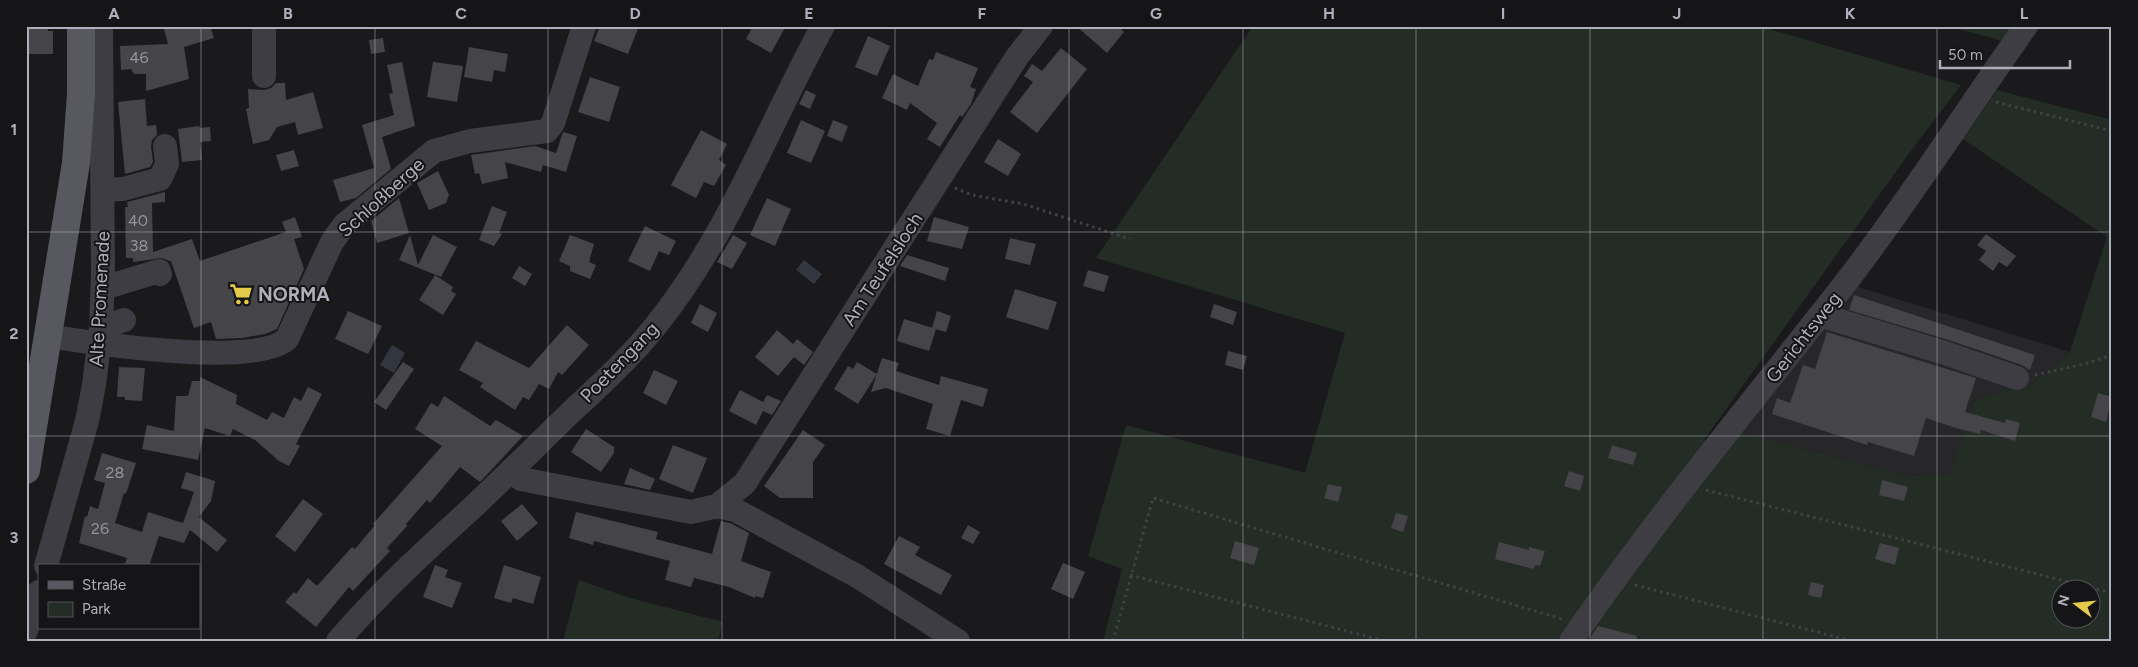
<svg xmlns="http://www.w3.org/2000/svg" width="2138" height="667" font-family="Figtree,sans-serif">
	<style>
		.built { fill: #272629 }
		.green { fill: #242c26; fill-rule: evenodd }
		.water { fill: #31363f }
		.building { fill: #454449 }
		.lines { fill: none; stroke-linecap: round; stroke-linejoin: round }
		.path { stroke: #414248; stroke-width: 3; stroke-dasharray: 2.5 4; stroke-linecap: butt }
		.minor { stroke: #3d3d43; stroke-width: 24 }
		.major { stroke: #585860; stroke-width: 28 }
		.grid { fill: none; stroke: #aeafba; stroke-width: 1; stroke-opacity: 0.55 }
		.labels { text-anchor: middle; stroke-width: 4; stroke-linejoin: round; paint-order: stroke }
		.number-label { font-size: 16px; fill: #94949e }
		.street-label { font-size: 19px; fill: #aeafba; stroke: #151517 }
		.poi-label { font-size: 19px; font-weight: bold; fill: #aeafba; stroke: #151517; text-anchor: start }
		.neatline { fill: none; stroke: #aeafba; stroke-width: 2 }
		.grid-label { font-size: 16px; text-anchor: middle; font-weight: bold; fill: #aeafba }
	</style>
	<rect width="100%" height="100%" fill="#1a1a1c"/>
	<path class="built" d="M1855,286L2070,352L2031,384L1976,398L1951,474L1907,476L1739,431Z"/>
	<path class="green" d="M1253,26H1759L1961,85L1910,152L1704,440L1739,431L1907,476L1950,474L1976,398L2031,384L2070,352L2107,237L1963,139L1997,90L2112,120V641H1103L1122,569L1088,556L1126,425L1305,473L1345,333L1096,258ZM2060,590H2090V620H2060Z
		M1947,26H2040L2023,51L1996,39Z
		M579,580L630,598L723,622L718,641H563Z"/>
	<path class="water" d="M804,260L822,274L814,284L796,270Z
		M392,345L405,353L394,373L380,365Z"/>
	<path class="building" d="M27,26H48V31H53V54H27Z
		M174,26H210L214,38L184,47L189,79L146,91V74H134L131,69L121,70L120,46L168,44L164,29Z
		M600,26H639L628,54L594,41Z
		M753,26H786L771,53L746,39Z
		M1076,26H1118L1124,32L1107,53Z
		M868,36L890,46L877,76L855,67Z
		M383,38L385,52L371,54L369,40Z
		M469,47L508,54L505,72L494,70L492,82L464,77Z
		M1061,48L1087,69L1037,133L1010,112L1033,82L1024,76L1032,64L1042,71Z
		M936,52L978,68L970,87L976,89L971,104L962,117L960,115L940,147L927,139L937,123L910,103L907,110L882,98L893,74L918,86L929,59L933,60Z
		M402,62L415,126L382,137L391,169L356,198L340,202L333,180L374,168L362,125L394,115L389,94L393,93L387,65Z
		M433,62L463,66L457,102L427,97Z
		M590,77L620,87L609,122L578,112Z
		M276,83H285L286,100L313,92L323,128L298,135L295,122L277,127L269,140L253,144L246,109L249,108L248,89L264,90L271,88Z
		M806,90L816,95L810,109L799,104Z
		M145,99L147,126L156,125L157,135L152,140L151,147L153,162L150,167L125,174L118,102Z
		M801,120L825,131L811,163L787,153Z
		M833,120L848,126L842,142L827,136Z
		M199,126L200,128L210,127L211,141L200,142L202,160L182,162L178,129Z
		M701,130L727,144L719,160L726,165L714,186L704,182L696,198L671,185Z
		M563,132L577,136L566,172L543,165L541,172L505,162L508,178L482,184L479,173L475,174L471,155L535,146L556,153Z
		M998,139L1021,154L1008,176L984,162Z
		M294,150L299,166L281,171L276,155Z
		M438,171L449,195L446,203L429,210L417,183Z
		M165,192V202L152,203L153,252L192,239L200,261L286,232L282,222L295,217L302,237L294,239L304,269L277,329L265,334L242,338L216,339L211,322L194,328L171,261H169L162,258L133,262V258H126L125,207H128L127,202Z
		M399,198L409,233L377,243L371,221Z
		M767,198L791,209L775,246L750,235Z
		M492,206L507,212L499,233L502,234L494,246L479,240Z
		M934,217L969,227L962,249L927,241Z
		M645,226L676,241L669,255L659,251L650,271L628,261Z
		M1986,234L2016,256L2007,267L1999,262L1993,271L1979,260L1986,251L1977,245Z
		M410,235L418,265L433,235L457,247L441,277L399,260Z
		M570,235L594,244L589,262L596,265L590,279L570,271V266L559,261Z
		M733,235L747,243L732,269L717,262Z
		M1010,238L1036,244L1030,265L1005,259Z
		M907,255L949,268L945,281L900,266Z
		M519,266L532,274L525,286L512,278Z
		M1088,270L1109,276L1104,292L1083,286Z
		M435,275L453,287L451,291L456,294L443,315L419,300Z
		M1015,289L1057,302L1048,330L1006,317Z
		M1854,295L2035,355L2030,370L2022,365L1949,340L1849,310Z
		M700,304L717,313L708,332L691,323Z
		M1214,304L1237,312L1233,325L1210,317Z
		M348,311L382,326L368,354L335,339Z
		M937,311L951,316L946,332L932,328Z
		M904,319L936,329L929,351L897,341Z
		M567,325L589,345L562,375L558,372L549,389L539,384L529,400L523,397L515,410L480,387L483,383L459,370L476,341L529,368Z
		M777,330L793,344L797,339L813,352L804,365L794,357L778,376L755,357Z
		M1827,332L1976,378L1965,412L2005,423L2006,419L2020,423L2015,441L1981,430L1980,434L1956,428L1926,418L1914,456L1868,442L1867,445L1772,414L1777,398L1790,403L1803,365L1815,369Z
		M1228,351L1247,356L1243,370L1225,365Z
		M882,358L899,363L896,371L939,385L941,376L988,389L983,407L961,400L950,436L926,429L933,404L886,388L871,392Z
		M403,362L414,369L386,410L374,402Z
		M857,362L877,374L858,404L834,389L848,366L853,369Z
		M119,367L145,368L142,401L125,400V397H117Z
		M654,370L678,381L666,405L643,393Z
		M200,377L237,395L236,404L267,420L272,412L284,418L294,397L301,401L308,387L322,394L296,444L300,446L289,466L279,461L255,440L233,429L230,436L205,428L198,460L142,449L147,425L174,431L176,396H188L192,381H200Z
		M740,390L763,402L767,395L781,401L772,415L763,411L756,425L729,411Z
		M2098,393L2112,397L2106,422L2091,417Z
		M444,396L490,426L496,420L523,436L480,482L460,467L430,503L427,500L406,524L407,526L387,548L390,551L353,591L349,587L316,627L285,602L294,592L296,594L308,578L317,586L352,547L355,549L375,525L373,524L442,446L415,429L431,403L438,407Z
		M586,429L614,447V453L601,472L571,452Z
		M803,430L825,445L813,462V498H780L764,486Z
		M673,445L707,458L693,493L659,479Z
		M1612,445L1637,453L1633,465L1608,458Z
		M102,453L136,463L126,494L124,493L115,523L142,532L148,512L183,523L194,492L181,488L186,472L215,481L211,501L199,517L227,540L217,552L190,530L184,543L159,536L149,566H124L127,558L79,543L85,516L87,517L90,506L98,509L105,483L94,480Z
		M630,468L655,479L650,490L624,484Z
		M1569,471L1584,476L1580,491L1564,486Z
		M1882,480L1908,487L1904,501L1879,495Z
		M1328,484L1342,487L1338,502L1324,498Z
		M303,499L323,514L295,552L275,536Z
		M522,504L538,523L517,541L501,521Z
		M576,512L658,532L656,539L712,554L721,521L730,523L749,533L741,561L771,572L763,598L755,596V598L729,587L694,578L691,587L665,580L670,561L594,541L593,545L569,538Z
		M1396,513L1408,516L1403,532L1391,528Z
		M968,525L980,532L973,544L961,538Z
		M899,536L920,547L915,555L952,575L941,595L884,564Z
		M1235,541L1259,548L1254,565L1230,558Z
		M1499,542L1529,550V547L1545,551L1540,566L1535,565L1534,569L1495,559Z
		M1880,543L1899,548L1895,565L1875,559Z
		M1063,563L1085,572L1073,599L1051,589Z
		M435,565L448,570L445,577L462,583L452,608L423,597Z
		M504,565L541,577L533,604L513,598L511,603L494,598Z
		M1811,582L1824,585L1821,598L1808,595Z
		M1598,626L1637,636L1636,641H1600L1590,638Z"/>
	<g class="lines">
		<path class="path" d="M1996,102L2112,131
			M955,188L972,195L1023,204L1130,239
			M2035,375L2084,364L2112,355
			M1706,490L2112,593
			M1130,575L1385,641
			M1635,585L1852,641
			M1113,641L1153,498L1562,619"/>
		<path class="minor" d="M264,76V26
			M103,190L123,189L160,179L167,164L165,146
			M103,286H110L159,271L160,274
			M1820,315L1945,353L2017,378
			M101,324L110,325L124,320
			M48,336C92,343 256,368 287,339L332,242L344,225L434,151L470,141L547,131L553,123L584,26
			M512,470L521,479L691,512L717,506L735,510L857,576L958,641
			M717,506L745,483L1017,57L1041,26
			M46,566L87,421L94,385L101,328L103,274L101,26
			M26,631L39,592
			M338,641C379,593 425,551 471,509C504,478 536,446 568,415C599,386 631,357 657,324C729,234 768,126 823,26
			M1571,641C1657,516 1754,400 1847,281C1910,199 1966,111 2026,26"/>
		<path class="major" d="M26,470L76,163L81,94V26"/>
	</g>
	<path class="grid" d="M201,26V641M375,26V641M548,26V641M722,26V641M895,26V641M1069,26V641M1243,26V641M1416,26V641M1590,26V641M1763,26V641M1937,26V641M26,232H2112M26,436H2112"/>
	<defs>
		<symbol id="supermarket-bare" viewBox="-9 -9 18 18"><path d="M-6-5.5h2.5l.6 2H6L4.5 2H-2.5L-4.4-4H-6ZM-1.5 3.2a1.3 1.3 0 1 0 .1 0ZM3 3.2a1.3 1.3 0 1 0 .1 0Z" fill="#e4ca4a" stroke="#151517" stroke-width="2.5" paint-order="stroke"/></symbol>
	</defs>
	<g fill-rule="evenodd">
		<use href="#supermarket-bare" x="225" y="278" width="32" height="32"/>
	</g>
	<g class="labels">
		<g class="number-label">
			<text x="139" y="63">46</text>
			<text x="138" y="226">40</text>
			<text x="139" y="251">38</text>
			<text x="115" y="478">28</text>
			<text x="100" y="534">26</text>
		</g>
		<g class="street-label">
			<text transform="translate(381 197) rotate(-42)" y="7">Schloßberge</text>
			<text transform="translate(882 269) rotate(-57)" y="7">Am Teufelsloch</text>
			<text transform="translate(99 299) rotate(-87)" y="7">Alte Promenade</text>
			<text transform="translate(1803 337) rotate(-52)" y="7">Gerichtsweg</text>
			<text transform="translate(619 362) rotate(-46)" y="7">Poetengang</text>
		</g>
		<g class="poi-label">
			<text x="258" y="301">NORMA</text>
		</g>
	</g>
	<rect width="2138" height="667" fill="none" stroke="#151517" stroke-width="55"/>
	<rect x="38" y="564" width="162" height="65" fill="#151517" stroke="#525358"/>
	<rect x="48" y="581" width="25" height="8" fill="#585860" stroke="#525358"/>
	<text x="82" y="590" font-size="15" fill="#aeafba">Straße</text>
	<rect x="48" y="602" width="25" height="15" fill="#242c26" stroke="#525358"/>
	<text x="82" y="614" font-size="15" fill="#aeafba">Park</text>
	<g transform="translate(2076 604) rotate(286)"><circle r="24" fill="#151517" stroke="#525358"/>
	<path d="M0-4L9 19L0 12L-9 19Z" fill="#e4ca4a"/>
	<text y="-8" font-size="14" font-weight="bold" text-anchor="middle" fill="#aeafba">N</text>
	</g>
	<path d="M1940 60v8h130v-8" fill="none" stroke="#aeafba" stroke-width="2.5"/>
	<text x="1948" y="60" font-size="15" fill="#aeafba" stroke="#151517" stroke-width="4" paint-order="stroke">50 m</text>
	<rect x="28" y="28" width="2082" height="612" class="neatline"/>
	<g class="grid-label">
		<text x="114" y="19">A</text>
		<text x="288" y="19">B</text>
		<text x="461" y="19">C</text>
		<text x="635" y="19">D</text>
		<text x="809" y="19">E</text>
		<text x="982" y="19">F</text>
		<text x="1156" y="19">G</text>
		<text x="1329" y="19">H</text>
		<text x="1503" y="19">I</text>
		<text x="1677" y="19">J</text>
		<text x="1850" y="19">K</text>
		<text x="2024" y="19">L</text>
		<text x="14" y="135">1</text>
		<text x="14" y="339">2</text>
		<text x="14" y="543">3</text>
	</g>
</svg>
